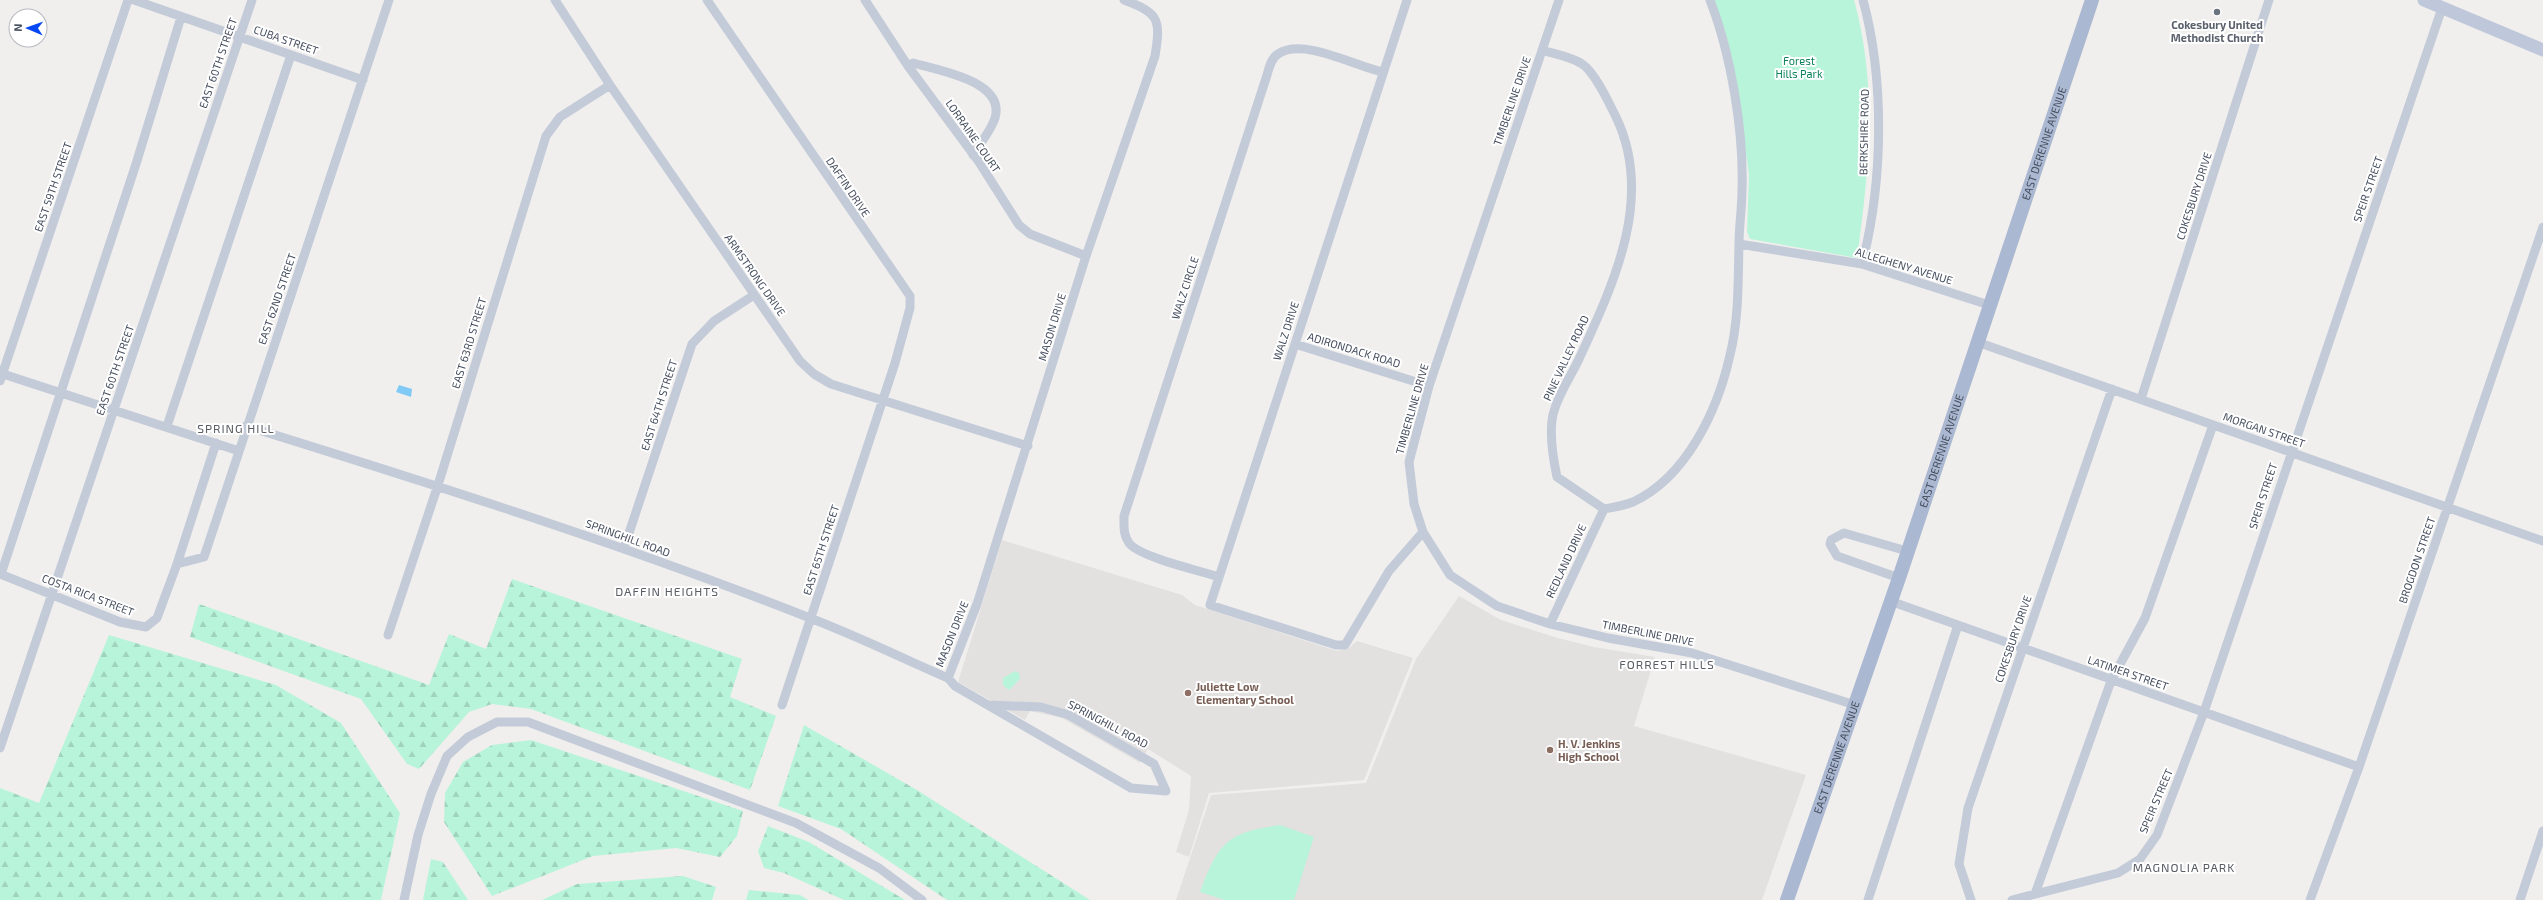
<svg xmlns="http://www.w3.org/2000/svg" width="2543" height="900" font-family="'Exo 2',sans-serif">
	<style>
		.education { fill: #e3e0e0 }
		.forest { fill: url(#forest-firs) }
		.park { fill: #b8f4d9 }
		.water { fill: #80caf5 }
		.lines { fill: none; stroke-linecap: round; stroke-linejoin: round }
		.minor { stroke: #c3cbd8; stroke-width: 9 }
		.secondary { stroke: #bfc7da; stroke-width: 13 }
		.primary { stroke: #abb8d1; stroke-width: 14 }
		.worship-dot { fill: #6b7280; stroke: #fff; stroke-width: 1.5 }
		.education-dot { fill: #8d6e63; stroke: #fff; stroke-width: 1.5 }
		.labels { text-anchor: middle; stroke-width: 4; stroke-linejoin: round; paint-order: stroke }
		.worship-label { font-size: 11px; font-weight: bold; fill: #5b616d; stroke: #fff }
		.street-label { font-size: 11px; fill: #454e5e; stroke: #fff }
		.park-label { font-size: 11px; fill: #0d825a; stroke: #fff }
		.education-label { font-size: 11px; font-weight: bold; fill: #785e54; stroke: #fff; text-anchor: start }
		.neighbourhood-label { font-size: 12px; letter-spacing: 1px; fill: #5a5d64; stroke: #fff }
	</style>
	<defs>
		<pattern id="forest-firs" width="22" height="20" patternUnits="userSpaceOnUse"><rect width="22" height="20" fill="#b8f4d9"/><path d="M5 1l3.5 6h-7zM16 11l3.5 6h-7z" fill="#a0d3bd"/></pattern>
	</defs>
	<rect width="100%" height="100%" fill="#f1efee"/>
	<path class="education" d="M1002,540L1182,595L1195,605L1337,651L1349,648L1357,641L1413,658L1364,780L1209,793L1189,857L1176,852L1189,810L1191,776L1148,749L1140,763L1062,718L1030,711L1025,720L958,682Z
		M1459,596L1501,620L1558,638L1594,647L1655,657L1634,726L1806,775L1762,900H1176L1211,795L1366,783L1416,659Z"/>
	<path class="forest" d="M512,579L742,659L730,697L776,716L750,790L531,709L492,704L469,712L419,769L407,764L361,699L190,637L199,604L429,685L449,634L486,649Z
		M109,635L276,685L341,723L400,813L381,900H0V788L39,803Z
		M804,725L917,790L1090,900H947L841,829L778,806Z
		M531,740L743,811L737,836L720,857L676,848L593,856L492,896L444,822L445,793L463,762L492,745Z
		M768,826L809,842L905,900H844L784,873L764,868L758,851Z
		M431,859L443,862L468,900H423Z
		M683,876L716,887L712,900H542L577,884Z
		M749,890L800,895L808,900H746Z"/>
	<path class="park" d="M1711,0H1854C1878,86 1869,171 1857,258L1750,239L1747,232L1749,175L1739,103Z
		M1015,671L1019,673L1020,679L1009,690L1003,685V678Z
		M1280,825L1314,837L1294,900H1225L1200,892C1218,843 1227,832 1280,825Z"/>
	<path class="water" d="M399,385L412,389L411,397L396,392Z"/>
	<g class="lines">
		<path class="minor" d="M134,0L363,80
			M555,0L610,85L800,361L814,374L831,384L1028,446
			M707,0L910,296V308L895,363L782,705
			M865,0L908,66L979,162L1019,225L1030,234L1086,256
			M1407,0L1210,605L1336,645H1345L1389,571L1423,532
			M1559,0L1429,386L1409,462L1414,504L1423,532L1450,575L1497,606L1550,624L1608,638L1692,653L1855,705
			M1542,50C1554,54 1572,57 1582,64C1595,72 1609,103 1616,117C1655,198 1613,285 1579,359C1571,376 1559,393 1554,411C1548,430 1553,458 1557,477L1604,509C1615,507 1623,506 1633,502C1687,477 1718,409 1730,355C1739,319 1738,281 1739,244C1739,226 1742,208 1742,190C1744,132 1731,54 1710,0
			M908,66L913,63C937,70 1006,81 995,118C991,131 980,143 973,155
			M1739,244L1862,264L1989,305
			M1862,264C1883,183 1885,81 1863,0
			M1977,342L2543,541
			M1295,344L1429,386
			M0,373L239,451
			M0,381L128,0
			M2141,399L2269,0
			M167,426L291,55
			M246,426C436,485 625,545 810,618C857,636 902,658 948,678L955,686L1131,788L1166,791L1154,764L1069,715L1041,707L988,705
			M624,548L692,344L714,321L754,295
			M177,564L216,443
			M0,574L120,622L146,627L157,618L177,564L204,557L389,0
			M1,574L136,164L181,17
			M1219,577C1201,571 1139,557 1129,543C1123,534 1124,527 1124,516L1267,75C1269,68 1271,58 1278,54C1304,37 1356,67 1383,72
			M1899,578L1837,556L1830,544L1831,540L1844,533L1907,551
			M1890,601L2359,767
			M1550,624L1604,509
			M388,635L438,485L546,136L560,117L610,85
			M948,678L977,604L1086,256L1155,56C1161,19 1159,13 1124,0
			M0,748L252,0
			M2035,894L2111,681L2145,618L2213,425
			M404,900L418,835L431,794L447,756L468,737L497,722H528L796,823L879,868L922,900
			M1868,900L1958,625
			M1971,900L1959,864L1968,808L2112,389
			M2012,900L2118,873L2140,859L2157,835L2204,712L2442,8
			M2310,900L2359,767L2543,227
			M2520,900L2543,831"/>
		<path class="secondary" d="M2424,0L2543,50"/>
		<path class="primary" id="s1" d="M1787,900L1899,578L2092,0"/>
	</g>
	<circle class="worship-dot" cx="2217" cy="12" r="4"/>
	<g class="education-dot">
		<circle cx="1188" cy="693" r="4"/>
		<circle cx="1550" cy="750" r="4"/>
	</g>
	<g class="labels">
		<g class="worship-label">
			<text x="2217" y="29">Cokesbury United<tspan x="2217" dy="13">Methodist Church</tspan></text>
		</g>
		<g class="street-label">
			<text transform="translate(286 40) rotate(19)" y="4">CUBA STREET</text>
			<text transform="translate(218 63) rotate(-71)" y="4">EAST 60TH STREET</text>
			<text transform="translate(1512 101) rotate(-71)" y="4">TIMBERLINE DRIVE</text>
			<text transform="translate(1864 132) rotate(-89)" y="4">BERKSHIRE ROAD</text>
			<text transform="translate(973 136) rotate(55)" y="4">LORRAINE COURT</text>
			<text dy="4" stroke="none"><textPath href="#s1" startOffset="799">EAST DERENNE AVENUE</textPath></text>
			<text transform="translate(53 187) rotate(-71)" y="4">EAST 59TH STREET</text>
			<text transform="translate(848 187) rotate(56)" y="4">DAFFIN DRIVE</text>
			<text transform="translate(2368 189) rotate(-71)" y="4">SPEIR STREET</text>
			<text transform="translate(2194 196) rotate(-72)" y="4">COKESBURY DRIVE</text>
			<text transform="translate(1904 266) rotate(17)" y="4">ALLEGHENY AVENUE</text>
			<text transform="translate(755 275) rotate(55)" y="4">ARMSTRONG DRIVE</text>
			<text transform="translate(1185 288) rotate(-72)" y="4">WALZ CIRCLE</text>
			<text transform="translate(277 299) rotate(-71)" y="4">EAST 62ND STREET</text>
			<text transform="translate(1052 327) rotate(-73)" y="4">MASON DRIVE</text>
			<text transform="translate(1286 331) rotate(-72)" y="4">WALZ DRIVE</text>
			<text transform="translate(469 343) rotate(-73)" y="4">EAST 63RD STREET</text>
			<text transform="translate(1354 350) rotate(17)" y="4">ADIRONDACK ROAD</text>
			<text transform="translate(1566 358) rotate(-65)" y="4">PINE VALLEY ROAD</text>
			<text transform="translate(115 370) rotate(-71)" y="4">EAST 60TH STREET</text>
			<text transform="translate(659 405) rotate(-72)" y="4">EAST 64TH STREET</text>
			<text transform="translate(1412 409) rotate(-74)" y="4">TIMBERLINE DRIVE</text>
			<text transform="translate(2264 430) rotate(19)" y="4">MORGAN STREET</text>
			<text dy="4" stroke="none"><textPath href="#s1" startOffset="475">EAST DERENNE AVENUE</textPath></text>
			<text transform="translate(2263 496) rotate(-72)" y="4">SPEIR STREET</text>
			<text transform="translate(628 538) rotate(20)" y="4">SPRINGHILL ROAD</text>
			<text transform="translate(821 550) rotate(-72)" y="4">EAST 65TH STREET</text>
			<text transform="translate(2417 560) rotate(-71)" y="4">BROGDON STREET</text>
			<text transform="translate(1566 561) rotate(-65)" y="4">REDLAND DRIVE</text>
			<text transform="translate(88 595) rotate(21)" y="4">COSTA RICA STREET</text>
			<text transform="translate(1648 633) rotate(11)" y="4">TIMBERLINE DRIVE</text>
			<text transform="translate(952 634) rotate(-68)" y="4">MASON DRIVE</text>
			<text transform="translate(2013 639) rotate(-71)" y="4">COKESBURY DRIVE</text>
			<text transform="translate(2128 673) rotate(19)" y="4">LATIMER STREET</text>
			<text transform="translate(1108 724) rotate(28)" y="4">SPRINGHILL ROAD</text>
			<text dy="4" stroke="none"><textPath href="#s1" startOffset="151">EAST DERENNE AVENUE</textPath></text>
			<text transform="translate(2156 801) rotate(-67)" y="4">SPEIR STREET</text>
		</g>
		<g class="park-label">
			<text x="1799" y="65">Forest<tspan x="1799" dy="13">Hills Park</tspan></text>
		</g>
		<g class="education-label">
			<text x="1196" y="691">Juliette Low<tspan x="1196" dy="13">Elementary School</tspan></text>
			<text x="1558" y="748">H. V. Jenkins<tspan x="1558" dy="13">High School</tspan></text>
		</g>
		<g class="neighbourhood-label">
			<text x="236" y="433">SPRING HILL</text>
			<text x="667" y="596">DAFFIN HEIGHTS</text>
			<text x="1667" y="669">FORREST HILLS</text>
			<text x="2184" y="872">MAGNOLIA PARK</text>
		</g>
	</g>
	<g transform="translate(28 28) rotate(272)"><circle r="19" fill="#ffffff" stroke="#b5b8bf"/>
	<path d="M0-3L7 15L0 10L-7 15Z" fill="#0647f4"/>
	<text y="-6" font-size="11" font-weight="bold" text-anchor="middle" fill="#454e5e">N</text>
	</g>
</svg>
